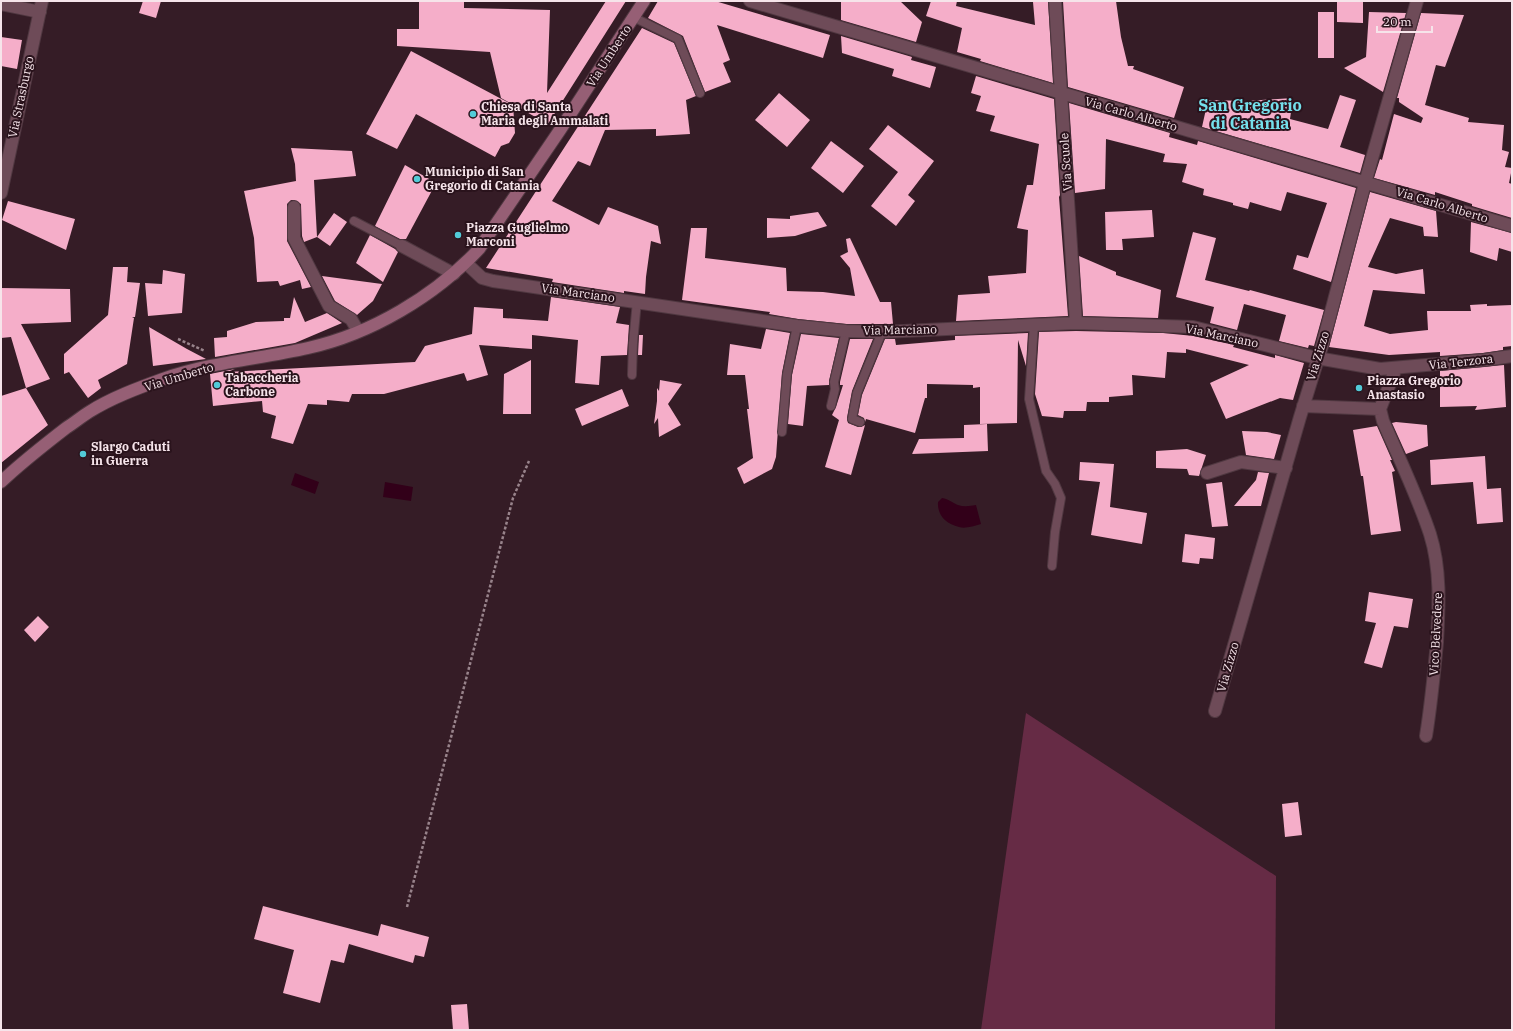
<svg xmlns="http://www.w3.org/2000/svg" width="1513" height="1031" font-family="'IBM Plex Serif',serif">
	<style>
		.green { fill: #662b45 }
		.water { fill: #320019 }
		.building { fill: #f5aec9 }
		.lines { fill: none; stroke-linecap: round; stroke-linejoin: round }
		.lane-casing { stroke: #503841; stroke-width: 10 }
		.street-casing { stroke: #503841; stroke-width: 14 }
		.secondary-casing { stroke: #503841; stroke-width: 14 }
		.path { stroke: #98838b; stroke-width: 2.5; stroke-dasharray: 3 2; stroke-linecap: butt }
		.lane { stroke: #6e4b58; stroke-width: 8 }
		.street { stroke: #6e4b58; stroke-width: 12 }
		.secondary { stroke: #965f75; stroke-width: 12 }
		.poi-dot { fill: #52cbd8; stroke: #2a131c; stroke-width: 1.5 }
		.labels { text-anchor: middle; stroke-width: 4; stroke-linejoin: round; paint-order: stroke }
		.street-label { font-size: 12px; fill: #f6e4ea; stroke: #2a131c }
		.poi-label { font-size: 12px; font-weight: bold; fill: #f6e4ea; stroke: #2a131c; text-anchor: start }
		.district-label { font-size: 16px; font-weight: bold; fill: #74dfeb; stroke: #2a131c }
	</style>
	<rect width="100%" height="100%" fill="#351c26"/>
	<path class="green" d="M1026,713L1276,876L1275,1030H981Z"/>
	<path class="water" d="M295,473L319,482L315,494L291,485Z
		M385,482L413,487L411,501L383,497Z
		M942,498C949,499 953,503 958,505C964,507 970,506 976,505L981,524C974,526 965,529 959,527C946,524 937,515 938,502Z"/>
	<path class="building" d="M143,1H161L156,18L139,13Z
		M419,1H464V8L550,10L547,93L606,1H626L548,124L501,98L490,52L397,46V29H419Z
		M658,1H715L830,35L823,58L717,25L730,60L723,63L731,82L705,92L683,36L648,18Z
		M848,1H900L922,22L916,42L841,20V2H848Z
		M931,1H957L956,6L1035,25L1033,2L1048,1L1053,83L980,61L981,59L957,52L962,28L926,16Z
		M1063,1H1116L1121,37L1128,66H1134L1133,69L1184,87L1174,118L1068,87Z
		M1337,1H1363V23L1337,22Z
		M1318,12H1334V58H1318Z
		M1369,12L1406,13L1383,92L1344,68L1366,57Z
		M1421,13L1464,15L1445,67L1436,65L1425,105L1469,118L1468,122L1504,125L1502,150L1509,152L1505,167L1512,168L1509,183L1512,184V218L1472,206V204L1435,192V195L1374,178L1380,159L1382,160L1394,114L1421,123L1423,118L1399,102V98H1397Z
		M642,28L674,43L696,96L686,100L690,134L656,136V129L605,130L590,166L578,161L552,201L599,225L608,207L658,226L661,244L651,241L646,277L645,294L624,291V293L552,282L553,279L486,268Z
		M841,36L912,57L911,60L936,67L930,88L892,76L894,69L842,53Z
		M1,37L22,40L17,69L1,66Z
		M411,51L513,105L515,133L509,143L501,146L495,157L416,114L397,149L366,134Z
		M976,76L1054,99L1060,195L1059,197L1068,316L956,321L958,295L990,293L988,276L1026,273L1028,230L1017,228L1027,185H1033L1039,144L990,131L995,116L976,111L981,96L971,93Z
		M779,93L810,120L787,147L755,120Z
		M1340,95L1356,100L1340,147L1365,155L1360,173L1202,127L1208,100L1247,101L1293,98L1290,119L1328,129Z
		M1069,103L1170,133L1169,137L1197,145L1198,141L1356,188L1331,282L1293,269L1297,255L1308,258L1327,203L1287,192L1281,211L1250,202L1248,209L1233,205V203L1203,195L1204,189L1182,182L1187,164L1163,162L1165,154L1106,139L1105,189L1075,193Z
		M888,125L934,161L908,195L915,201L896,226L871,206L898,172L869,149Z
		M831,141L864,166L843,193L811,168Z
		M291,148L352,151L356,176L314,180L317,237L304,242L302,236L301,204L294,200H291L287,204V241L311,287L302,289L300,280L280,286L278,281L257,282L254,238L244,191L296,181L295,164Z
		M405,165L436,183L406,239H400L375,226Z
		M1370,192L1436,211L1438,237L1424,236L1423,227L1390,218L1368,267L1396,274L1423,269L1425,294L1373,290L1364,326L1390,334L1428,330L1427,311H1471L1470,305L1487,304V306L1512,305V346L1503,347V350L1483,353L1440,356V352L1389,355L1329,347Z
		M8,201L75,219L66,250L2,220Z
		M1152,210L1154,237L1122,239L1123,250H1106L1105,212Z
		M818,212L827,226L795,236L767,238V218L790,219V216Z
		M334,213L347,222L330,246L317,237Z
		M1471,222L1512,233V252L1499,248L1497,261L1470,252Z
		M691,228H707L705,258L786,268L787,291L823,292L855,296L850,268L840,256L848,252L846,239L850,238L880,302H891L893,324H846L798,319L769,314L770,312L682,300Z
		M1193,232L1216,238L1205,280L1249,291L1250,290L1324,310L1314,346L1309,345L1308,348L1279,341L1286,315L1244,304L1237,330L1210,323L1214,307L1176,297Z
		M370,235L395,249L398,252L383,282L356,263Z
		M1079,256L1116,272V275L1161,290L1158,318L1083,316Z
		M113,267H128L127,282L140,283L135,317H132L134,318L127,364L98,380L101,388L88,398L69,372L64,374V354L108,315Z
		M163,270L185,274L182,313L148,316L145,283L162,284Z
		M322,276L382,284L373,301L357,315L335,301Z
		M1,288L70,289L71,322L21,324L50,379L26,388L11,337L1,338Z
		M294,297L305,322L327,313L342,323L295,343L215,357L214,338L227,337V331L256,322L284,321V318H290Z
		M551,297L620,307L616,323L629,325L627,355L601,356L599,385L575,383L578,340L532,335V349L479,345L488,375L467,381L464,373L384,394H352L349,402L327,400V405L308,404L293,444L271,438L276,416L263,412L262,401L213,406L210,374L235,369L227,372L415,362L425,346L472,334L474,307L503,309V318L548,321Z
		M149,327L187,349L206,359L153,366Z
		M766,329L790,333L782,373L776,457L772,469L744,484L737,468L753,458L747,409H749L745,375H727L730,344L761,349Z
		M1076,331L1163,333L1194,336L1234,345L1233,347L1275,358V355L1304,363L1293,400L1280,398L1226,419L1210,383L1249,365L1186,349V353L1167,352L1165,378L1132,375L1133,395L1109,397V402H1087L1086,411H1064L1063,418L1042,416L1035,394L1039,332Z
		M1028,333L1026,366L1018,340L1017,423L980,424V387L973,388V385L927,384V398H925L915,433L866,419L865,422L864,418L858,415L862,395L885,339H895L896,345L955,340V336Z
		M801,334L839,338L829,381V385L807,386L803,426L788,424L792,375Z
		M639,335H643L642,355H638Z
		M850,339H873L852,391L847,418L848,423L858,427H861L865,425L851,475L825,467L839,420L832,415L836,407L843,385H840V382Z
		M531,360V414H503L504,374Z
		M1504,365L1506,407L1475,410L1477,406L1440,407V371Z
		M660,380L682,384L668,404L681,425L659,437L658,418L654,424L657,401V388L659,391Z
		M26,388L48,425L1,463V396Z
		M622,389L629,406L582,426L575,409Z
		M1396,422L1427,425L1428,446L1406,454L1392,423Z
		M987,424L988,451L912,454L919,439L964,438V425Z
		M1377,426L1392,460H1390L1395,471L1392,472L1401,531L1371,535L1363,476H1361L1353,430Z
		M1242,431L1267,432L1281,435L1274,459L1246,455Z
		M1187,449L1206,455L1199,476L1189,475L1187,469L1156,468V451Z
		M1485,456L1487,489L1501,488L1503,522L1477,524L1473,482L1431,485L1430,460Z
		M1080,462L1114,464L1110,507L1147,513L1142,544L1091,535L1100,482L1079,480Z
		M1258,472L1269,473L1261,506H1234L1256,480Z
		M1222,482L1228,526L1212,527L1206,484Z
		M1185,534L1215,538L1213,559L1200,558L1199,564L1182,562Z
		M1369,592L1413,599L1408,628L1394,626L1382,668L1364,663L1376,623L1365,621Z
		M38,616L49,627L35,642L24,630Z
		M1298,802L1302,835L1285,837L1282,804Z
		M263,906L378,936L381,924L429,937L424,957L415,955L413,963L349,944L344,963L331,960L320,1003L283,993L294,950L254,939Z
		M467,1004L469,1030H453L451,1005Z"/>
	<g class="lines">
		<defs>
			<path id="lane" d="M633,17L678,39L700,93
				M354,221L402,246
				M1034,325L1029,399L1046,471L1055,484L1061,498L1055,532L1052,566
				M632,375L633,343L637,301
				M831,406L835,389L834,382L846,331
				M860,422L852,419L857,393L882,332
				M782,432L787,374L797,326"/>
			<path id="street" d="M750,1L1512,226
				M1055,1L1076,323
				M1,4L40,12
				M1,193L42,1
				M294,207V238L329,306L351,319L358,331
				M402,246L454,274
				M466,263L482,278L493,281L797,326L846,331L882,332L1076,323L1193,327L1317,358L1380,369L1484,360L1512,356
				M1303,406L1380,409L1396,368
				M1380,409L1383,421C1399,458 1417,495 1430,534C1441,569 1439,606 1437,642C1434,674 1431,705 1426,736
				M1207,473L1241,462L1286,468
				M1215,711L1300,417L1322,346L1365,183L1417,1"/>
			<path id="secondary" d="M1,482C22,462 44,445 66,428C74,423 81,417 89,412C111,398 138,388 163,379C210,362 261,359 308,348C371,334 435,296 479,249L560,130L644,1"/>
		</defs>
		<use href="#lane" class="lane-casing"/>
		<use href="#street" class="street-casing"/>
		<use href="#secondary" class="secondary-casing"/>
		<path class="path" d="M178,339L205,351
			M407,907L513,498L529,461"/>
		<use href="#lane" class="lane"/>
		<use href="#street" class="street"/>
		<use href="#secondary" class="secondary"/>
	</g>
	<g class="poi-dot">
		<circle cx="473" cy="114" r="4"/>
		<circle cx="417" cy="179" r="4"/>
		<circle cx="458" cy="235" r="4"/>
		<circle cx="217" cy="385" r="4"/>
		<circle cx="1359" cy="388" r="4"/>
		<circle cx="83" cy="454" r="4"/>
	</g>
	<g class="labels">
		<g class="street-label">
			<text transform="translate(609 56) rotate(-57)" y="4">Via Umberto</text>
			<text transform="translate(21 97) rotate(-78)" y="4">Via Strasburgo</text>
			<text transform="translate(1131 114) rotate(16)" y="4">Via Carlo Alberto</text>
			<text transform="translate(1066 162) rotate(-94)" y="4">Via Scuole</text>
			<text transform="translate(1442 205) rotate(17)" y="4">Via Carlo Alberto</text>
			<text transform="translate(578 293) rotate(8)" y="4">Via Marciano</text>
			<text transform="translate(900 330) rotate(-1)" y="4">Via Marciano</text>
			<text transform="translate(1222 336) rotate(12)" y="4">Via Marciano</text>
			<text transform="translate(1318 356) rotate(-73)" y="4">Via Zizzo</text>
			<text transform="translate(1461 362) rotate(-6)" y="4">Via Terzora</text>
			<text transform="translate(179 377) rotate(-17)" y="4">Via Umberto</text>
			<text transform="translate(1436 634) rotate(-87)" y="4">Vico Belvedere</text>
			<text transform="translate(1228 667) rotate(-74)" y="4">Via Zizzo</text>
		</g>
		<g class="poi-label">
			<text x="481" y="111">Chiesa di Santa<tspan x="481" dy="14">Maria degli Ammalati</tspan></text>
			<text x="425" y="176">Municipio di San<tspan x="425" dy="14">Gregorio di Catania</tspan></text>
			<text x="466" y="232">Piazza Guglielmo<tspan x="466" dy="14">Marconi</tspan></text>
			<text x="225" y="382">Tabaccheria<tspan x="225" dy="14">Carbone</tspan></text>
			<text x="1367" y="385">Piazza Gregorio<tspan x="1367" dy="14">Anastasio</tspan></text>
			<text x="91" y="451">Slargo Caduti<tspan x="91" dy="14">in Guerra</tspan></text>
		</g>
		<g class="district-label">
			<text x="1250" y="111">San Gregorio<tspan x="1250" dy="18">di Catania</tspan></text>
		</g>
	</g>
	<rect width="1513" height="1031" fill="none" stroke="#f6e4ea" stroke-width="4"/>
	<path d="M1377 26v6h55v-6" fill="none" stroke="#f6e4ea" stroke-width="2"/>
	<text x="1383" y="26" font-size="12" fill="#f6e4ea" stroke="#2a131c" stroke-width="3" paint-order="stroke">20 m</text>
</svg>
